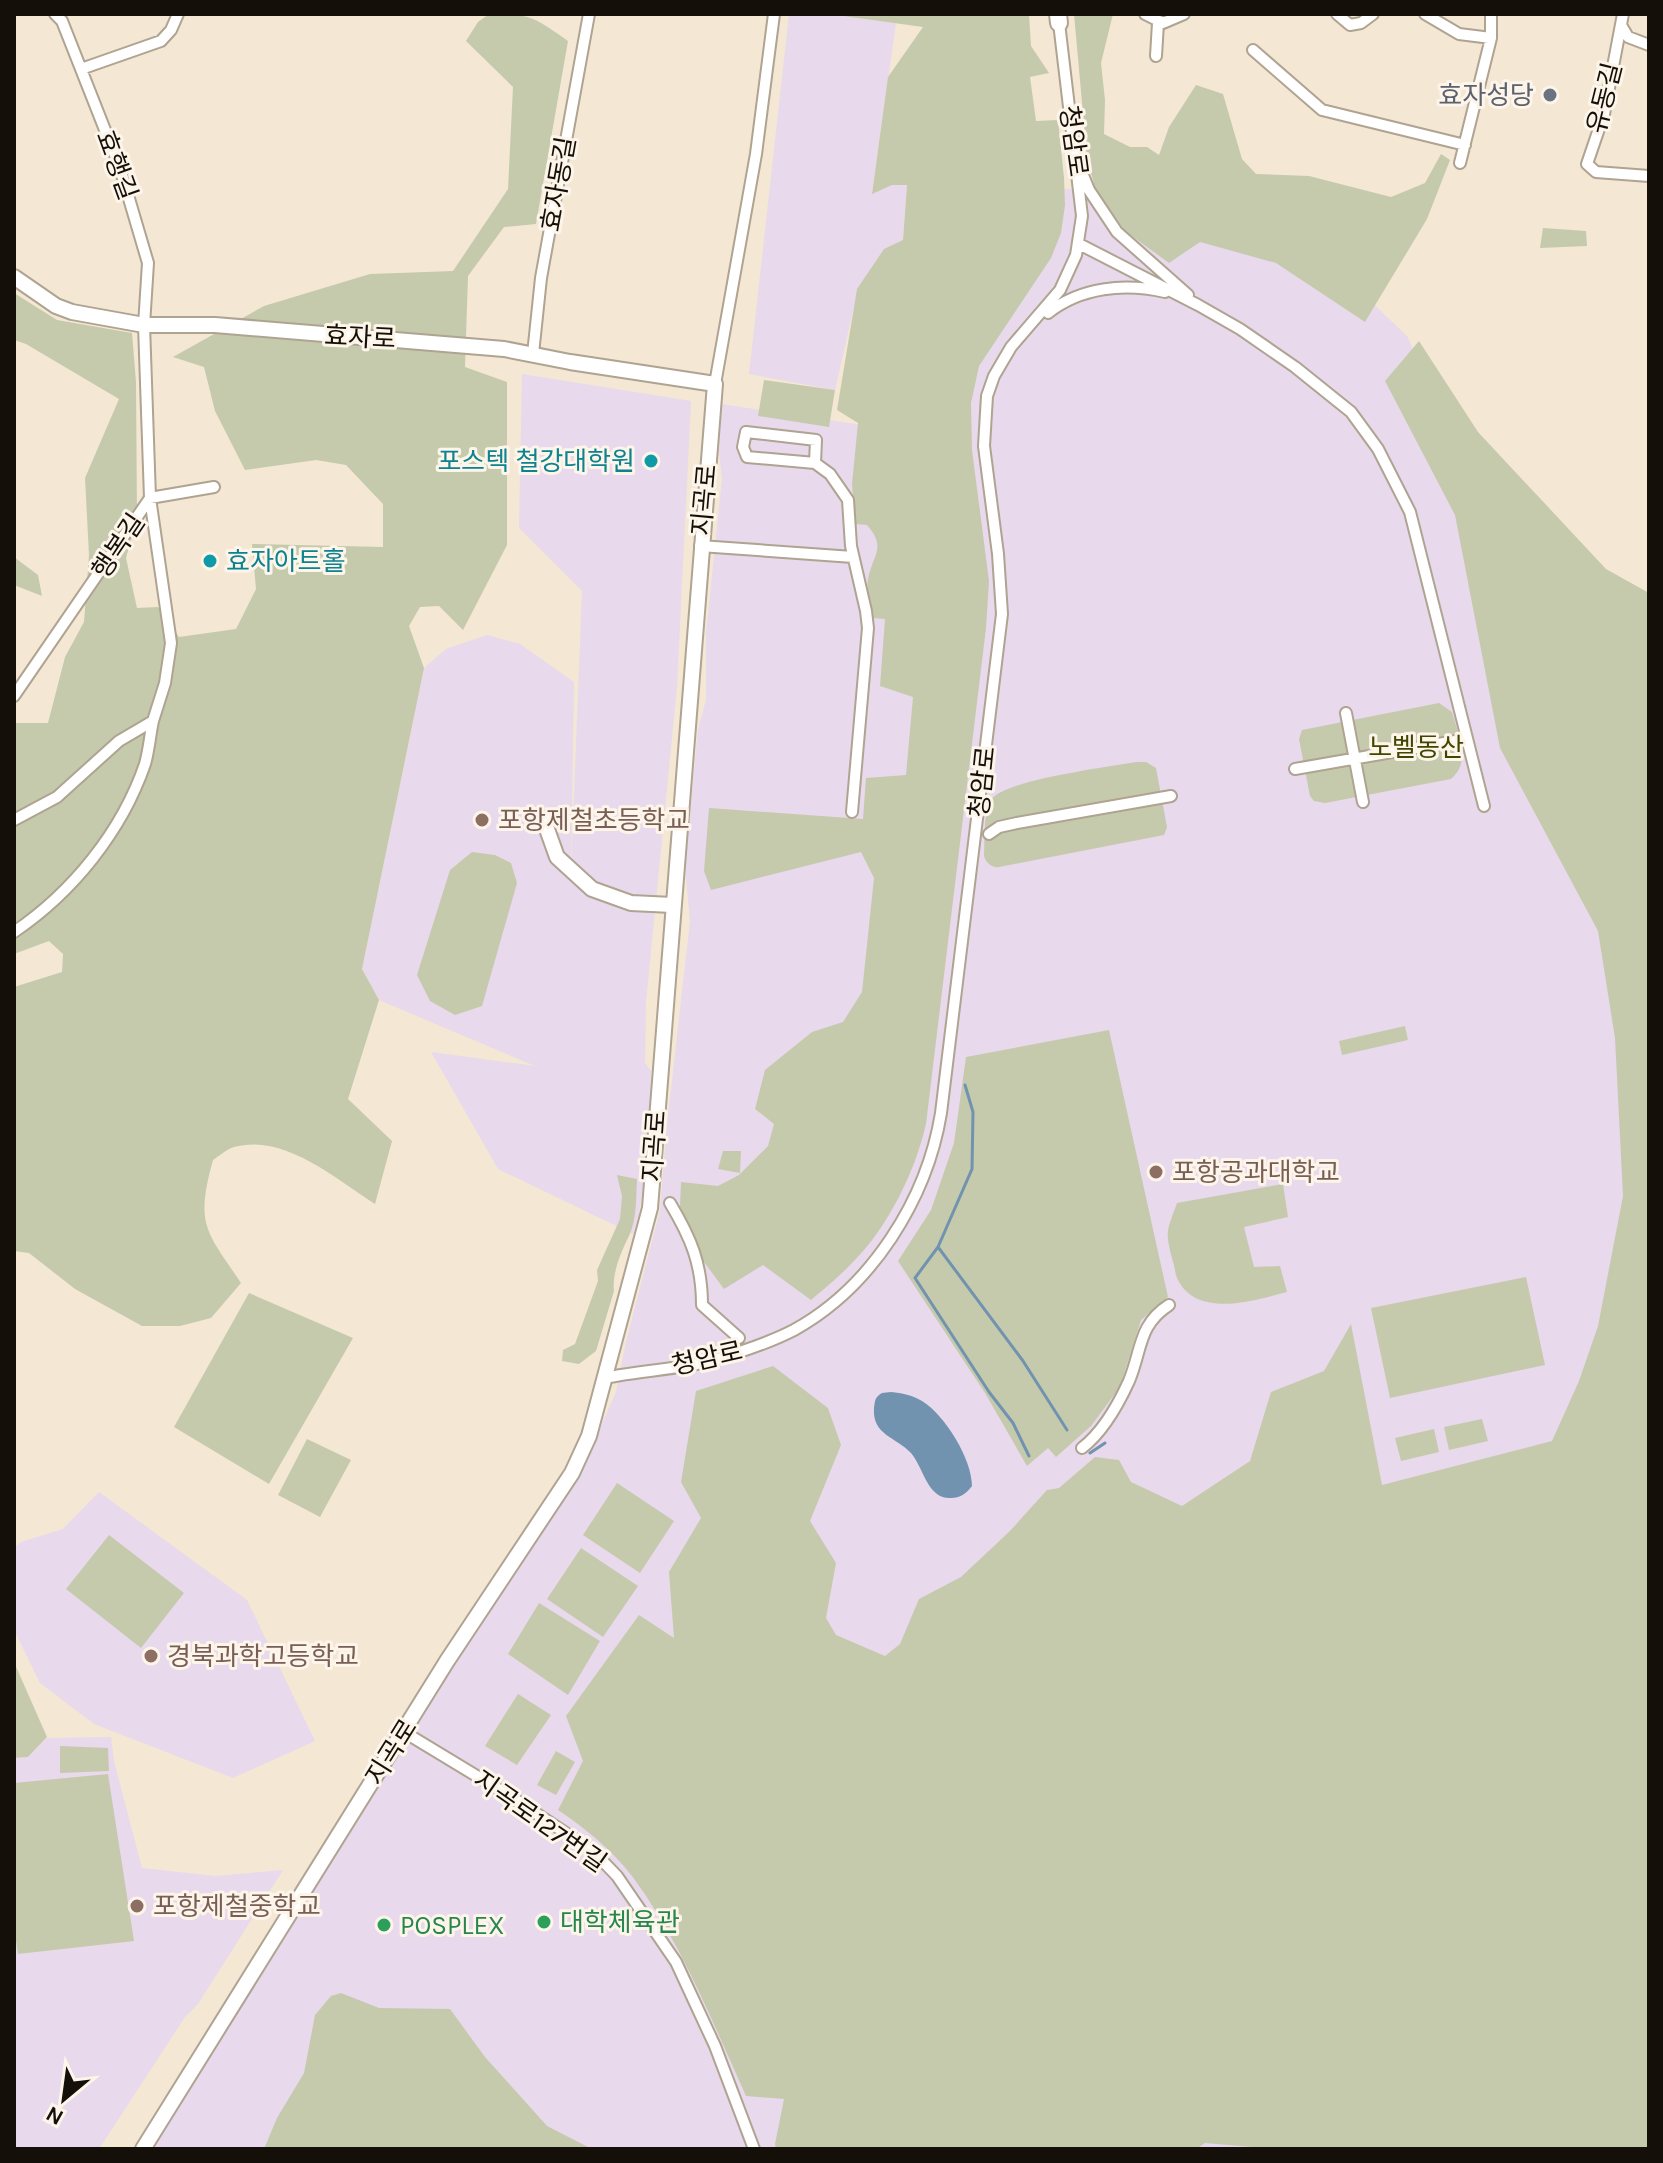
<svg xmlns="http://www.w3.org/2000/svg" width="1663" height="2163" font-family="Karla,'Noto Sans KR',sans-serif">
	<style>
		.education { fill: #e8d9ec }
		.green { fill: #c5caac }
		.water { fill: #7193af }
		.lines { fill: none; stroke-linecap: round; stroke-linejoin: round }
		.stream { stroke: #7193af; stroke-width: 3 }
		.street-casing { stroke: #afa391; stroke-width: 14 }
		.secondary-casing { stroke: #afa391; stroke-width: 18 }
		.primary-casing { stroke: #afa391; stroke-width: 20 }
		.street { stroke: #fff; stroke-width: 10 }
		.secondary { stroke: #fff; stroke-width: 14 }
		.primary { stroke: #fff; stroke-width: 16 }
		.worship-dot { fill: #6b7280; stroke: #fdf5ea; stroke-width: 3 }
		.culture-dot { fill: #0f9aa8; stroke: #fdf5ea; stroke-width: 3 }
		.education-dot { fill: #8d6e63; stroke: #fdf5ea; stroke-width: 3 }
		.leisure-dot { fill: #2e9e5b; stroke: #fdf5ea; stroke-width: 3 }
		.labels { text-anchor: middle; stroke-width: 6; stroke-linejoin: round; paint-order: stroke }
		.worship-label { font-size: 26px; fill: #5b616d; stroke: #fdf5ea; text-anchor: end }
		.street-label { font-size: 26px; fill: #141009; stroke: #fdf5ea }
		.culture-label { font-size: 26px; fill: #0d838f; stroke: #fdf5ea; text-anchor: end }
		.park-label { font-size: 26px; fill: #3f4600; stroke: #fdf5ea }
		.education-label { font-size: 26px; fill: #785e54; stroke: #fdf5ea; text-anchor: start }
		.leisure-label { font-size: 26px; fill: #27864d; stroke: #fdf5ea; text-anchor: start }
	</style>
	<rect width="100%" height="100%" fill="#f4e7d4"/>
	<path class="education" d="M789,14H829L896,23L872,193L892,185H907L903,240L858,289L835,390L749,374Z
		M975,183L1266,202L1407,336L1649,860V1435L1361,2149H150L275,1923L328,1854L395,1744L473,1635L579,1476L616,1392L626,1342L660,1210L666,1134L690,921L685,866L698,729L706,700V633L722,479L719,451L721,404L889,429Z
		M522,374L691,401L677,687L646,1002L645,1063L651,1071L649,1146L639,1214L633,1234L498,1169L431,1052L535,1066L379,1000L362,969L424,668L446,649L487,635L520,644L574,682L571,873L582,591L519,528Z
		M99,1492L247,1600L315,1741L233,1778L94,1724L40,1683L14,1630V1548L21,1542L63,1529Z
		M111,1737L114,1761L142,1868L215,1876L283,1870L198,2004L185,2017L99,2149H14V1758L28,1757L47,1738Z"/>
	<path class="green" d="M489,14C532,14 533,17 568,41L536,224L504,227L468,276L465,367L507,382V545L463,630L439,606L420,607L409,626L424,668L362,969L379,1000L348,1099L392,1141L375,1204C336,1179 284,1133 234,1147C227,1149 219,1156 213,1160C195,1225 206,1231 241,1283L211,1318L180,1326H142L75,1289L29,1253L14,1251V987L62,972L63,954L49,941L14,954V723H48L65,657L84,622L89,555L85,478L119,399L26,344L14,340V293L57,320L132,333L136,382L137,518L126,558L137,608L158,607L179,637L236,629L256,589L252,544L383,547V504L346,465L316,460L245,470L215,411L204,367L173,357L264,306L370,274L453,271L508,189L513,87L466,41L478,22Z
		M829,14H1029L1031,46L1049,73L1030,77L1036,121L1058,120L1064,178L1065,205L1061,233L1051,258L979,366L971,403L972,450L989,581L986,628L926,1124C915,1172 888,1227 853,1262C840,1276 825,1288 811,1300L763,1265L724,1289L679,1228L681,1182L718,1186L739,1175L768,1146L774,1124L755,1109L765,1070L812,1032L843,1022L862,992L874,878L861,852L711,890L704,871L709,808L863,819L866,778L906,775L913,697L880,686L885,619L872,618C871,606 866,590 868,579C873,554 887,548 867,525L855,524L852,484L858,423L837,410L857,289L884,249L903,240L907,185H892L872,194L888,77L923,27Z
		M1074,14H1113L1101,63L1105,100L1104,134L1130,147H1147L1159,155L1169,127L1196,85L1223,94L1242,159L1256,174L1309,176L1391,197L1425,183L1441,154L1450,160L1427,219L1365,322L1276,263L1200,242L1169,263L1125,231L1095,188L1087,158Z
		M1543,228L1586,231L1587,246L1540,248Z
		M1419,341L1478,432L1606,569L1649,593V2149H1275L1205,2143L1196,2149H776L775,2144L784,2099L746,2096C712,2021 681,1942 632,1876C612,1850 585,1828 558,1810L583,1761L566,1716L639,1615L674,1638L669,1572L701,1518L681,1482L696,1391L773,1366L828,1408L841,1445L810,1521L836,1563L826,1618L836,1635L885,1656L900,1644L919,1599L961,1577L1010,1531L1047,1490L1059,1488L1095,1457L1119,1460L1131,1482L1182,1506L1250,1461L1271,1392L1324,1371L1351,1324L1382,1485L1552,1441L1579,1381L1598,1326L1623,1196L1615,1038L1598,931L1500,748L1455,515L1385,381Z
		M764,380L835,390L829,427L758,416Z
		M14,557L38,575L42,596L14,585Z
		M1439,703L1452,712C1458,735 1472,761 1451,779L1325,803L1314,801L1310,796L1299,739L1302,730Z
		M1136,762H1146L1156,768L1167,827L1164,835L999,867C992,868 986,863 984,856C985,839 983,814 991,800C1003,780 1109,767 1136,762Z
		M472,852L495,855L511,863L517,883L482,1006L455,1015L430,1001L417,975L450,870Z
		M1405,1026L1408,1040L1342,1055L1339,1041Z
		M1109,1030L1168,1297L1141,1320L1120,1387L1091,1426L1056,1457L1048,1448L1027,1466L985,1393L898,1261L931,1210L954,1143L966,1057Z
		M723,1151H741L740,1173L718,1169Z
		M617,1175L637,1179C636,1197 637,1219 629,1236C621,1252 612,1273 614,1291L596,1351L579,1364L562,1361L563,1350L575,1344L598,1281L597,1270L620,1219L622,1196Z
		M1283,1184L1288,1217L1244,1227L1254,1267L1280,1266L1287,1292C1255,1300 1198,1319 1178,1280C1175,1275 1175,1267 1173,1262C1165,1231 1166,1233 1177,1203Z
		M1526,1277L1545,1365L1390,1398L1371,1308Z
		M249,1293L353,1338L269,1484L174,1427Z
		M1482,1419L1488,1441L1449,1450L1444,1427Z
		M1434,1429L1439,1452L1401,1461L1395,1438Z
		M307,1439L351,1460L320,1517L278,1495Z
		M617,1483L674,1521L640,1573L583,1535Z
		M109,1535L184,1593L141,1648L66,1589Z
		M581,1548L638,1586L603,1637L547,1599Z
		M539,1603L600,1641L568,1695L508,1654Z
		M14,1662L47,1737L28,1757L14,1758Z
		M518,1694L551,1715L517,1765L485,1746Z
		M60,1746L108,1748L109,1771L60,1773Z
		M556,1751L575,1762L556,1795L537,1785Z
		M108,1774L134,1941L18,1954L14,1927V1783Z
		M341,1993L379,2008L450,2009L485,2057L547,2126L592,2149H264L277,2118L304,2073L315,2015L331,1996Z"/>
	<path class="water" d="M891,1392C902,1393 912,1395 922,1401C945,1415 972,1459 972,1486C966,1494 960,1498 951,1498C927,1499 924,1468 911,1453C896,1437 872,1435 874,1408C875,1400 875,1397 882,1393Z"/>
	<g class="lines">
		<path class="stream" d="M965,1085L973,1112L972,1169L938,1247L915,1278L989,1392L1013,1423L1029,1456
			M938,1247L1023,1361L1067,1430
			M1090,1453L1105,1443"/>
		<defs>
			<path id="street" d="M1145,14L1163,23L1184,14
				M1337,14L1350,25L1361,23L1373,14
				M1425,14L1459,34L1491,38
				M1623,14L1604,114L1587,164L1596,172L1649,176
				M1621,25L1628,37L1649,45
				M1253,50L1322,110L1465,145
				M1156,56L1158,23
				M81,69L161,41L171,30L178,14
				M1460,163L1491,38V14
				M1082,173L1089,190L1117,232L1188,295
				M1079,244L1198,305L1240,329L1295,367L1351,412L1378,449L1410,512L1484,806
				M1048,313C1081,287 1124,283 1165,292
				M533,354L541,278L589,14
				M715,384L756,154L774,14
				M815,463L747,457L743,447L746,432L816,440L815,463L830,474L848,500L851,546L866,611L868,628L852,812
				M700,546L853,557
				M14,696L150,498L144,325L148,263L120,168L62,21L55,14
				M1346,713L1363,802
				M1295,769L1467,739
				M14,820L57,797L119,741L153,721L165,683L171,643L150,498L214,487
				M989,834L999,827L1017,823L1171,796
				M14,932C73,892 122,831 145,764C149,750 150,735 153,721
				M670,1203C691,1238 702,1264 702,1305L739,1338
				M605,1378C641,1370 678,1370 714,1360C741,1352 769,1343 794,1330C872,1287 927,1199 941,1113L1002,614L998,554L984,446L987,396L994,376L1011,347L1060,290L1076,255L1082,216L1059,23
				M1082,1448C1103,1432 1118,1405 1129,1381C1142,1350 1138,1325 1169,1305
				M404,1732L513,1798L593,1851L617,1876L676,1962L715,2046L754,2149"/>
			<path id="secondary" d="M14,277L56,306L72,312L144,325H215L504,349L570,362L715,384L650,1208L589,1436L572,1473L447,1661L143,2149
				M543,818L557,857L592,889L631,903L672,905"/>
			<path id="primary" d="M1058,14L1059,23"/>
		</defs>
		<use href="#street" class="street-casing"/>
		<use href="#secondary" class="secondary-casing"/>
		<use href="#primary" class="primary-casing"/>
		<use href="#street" class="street"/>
		<use href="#secondary" class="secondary"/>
		<use href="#primary" class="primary"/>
	</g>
	<circle class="worship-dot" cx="1550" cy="95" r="8"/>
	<g class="culture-dot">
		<circle cx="651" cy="461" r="8"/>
		<circle cx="210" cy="561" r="8"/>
	</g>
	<g class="education-dot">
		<circle cx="482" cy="820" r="8"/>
		<circle cx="1156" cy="1172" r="8"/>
		<circle cx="151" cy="1656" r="8"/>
		<circle cx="137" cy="1906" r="8"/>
	</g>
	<g class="leisure-dot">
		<circle cx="544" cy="1922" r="8"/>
		<circle cx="384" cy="1925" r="8"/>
	</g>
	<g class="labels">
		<g class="worship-label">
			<text x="1534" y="104">효자성당</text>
		</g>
		<g class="street-label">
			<text transform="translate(1604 98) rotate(-76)" y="9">유동길</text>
			<text transform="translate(1074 141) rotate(82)" y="9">청암로</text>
			<text transform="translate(117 165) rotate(70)" y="9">효행길</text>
			<text transform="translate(558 184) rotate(-80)" y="9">효자동길</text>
			<text transform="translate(360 337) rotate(3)" y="9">효자로</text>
			<text transform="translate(704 500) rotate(-85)" y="9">지곡로</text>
			<text transform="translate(118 546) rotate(-56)" y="9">행복길</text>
			<text transform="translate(982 782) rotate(-84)" y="9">청암로</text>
			<text transform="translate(654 1146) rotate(-86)" y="9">지곡로</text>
			<text transform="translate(707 1358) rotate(-13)" y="9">청암로</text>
			<text transform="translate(391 1752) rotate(-58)" y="9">지곡로</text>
			<text transform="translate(540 1821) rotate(35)" y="9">지곡로127번길</text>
		</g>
		<g class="culture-label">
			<text x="635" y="470">포스텍 철강대학원</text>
			<text x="226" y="570" text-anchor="start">효자아트홀</text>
		</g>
		<g class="park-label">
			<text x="1416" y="756">노벨동산</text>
		</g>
		<g class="education-label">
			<text x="498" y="829">포항제철초등학교</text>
			<text x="1172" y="1181">포항공과대학교</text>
			<text x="167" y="1665">경북과학고등학교</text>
			<text x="153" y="1915">포항제철중학교</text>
		</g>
		<g class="leisure-label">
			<text x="560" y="1931">대학체육관</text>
			<text x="400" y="1934">POSPLEX</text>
		</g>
	</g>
	<rect width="1663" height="2163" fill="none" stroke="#141009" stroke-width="32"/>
	<g transform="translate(64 2099) rotate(209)" stroke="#fdf5ea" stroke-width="6" paint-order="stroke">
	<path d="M0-6L14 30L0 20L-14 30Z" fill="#141009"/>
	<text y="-12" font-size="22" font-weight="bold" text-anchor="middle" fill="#141009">N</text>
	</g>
</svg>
